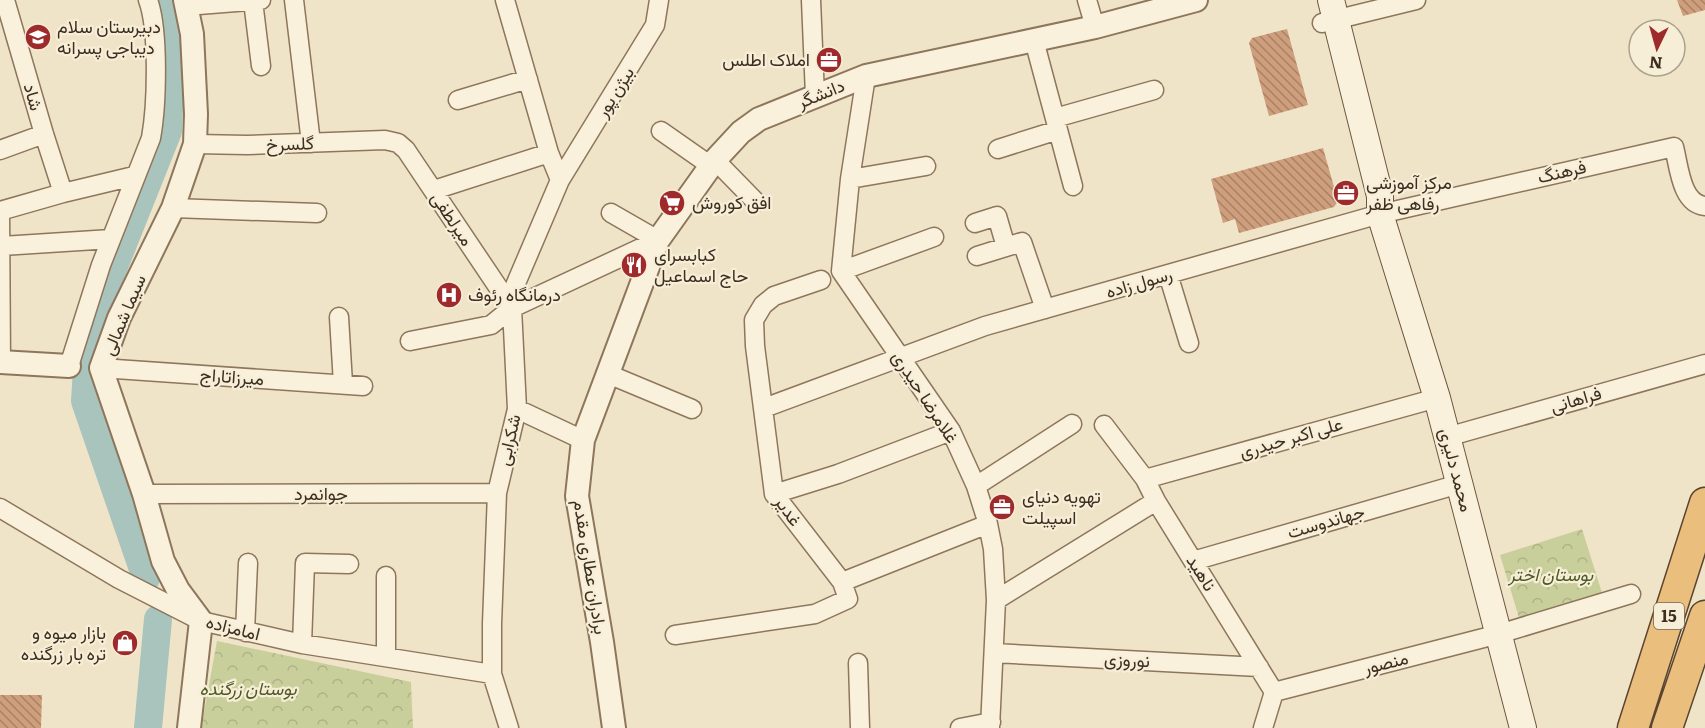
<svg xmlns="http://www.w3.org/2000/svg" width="1705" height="728" font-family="Literata,Vazirmatn,serif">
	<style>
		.park { fill: url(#park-crowns) }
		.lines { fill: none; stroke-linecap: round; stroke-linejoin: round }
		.river { stroke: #a9c4bc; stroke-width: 28 }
		.building { fill: url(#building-back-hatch) }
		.minor-casing { stroke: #8d765c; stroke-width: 21 }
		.tertiary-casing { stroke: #8d765c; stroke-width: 26 }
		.secondary-casing { stroke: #6f573f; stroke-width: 28 }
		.trunk-casing { stroke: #5b4430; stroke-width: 33 }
		.minor { stroke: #faf1dc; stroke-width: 18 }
		.tertiary { stroke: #faf1dc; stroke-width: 22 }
		.secondary { stroke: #faf1dc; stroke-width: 26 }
		.trunk { stroke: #eabe7c; stroke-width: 30 }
		.labels { text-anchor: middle; stroke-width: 4.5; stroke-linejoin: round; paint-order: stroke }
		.shield { fill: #f7eed8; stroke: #756857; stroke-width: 1.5 }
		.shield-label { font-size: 16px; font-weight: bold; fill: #3d2e20 }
		.poi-label { font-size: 18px; fill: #3d2e20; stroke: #f7eed8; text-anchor: start }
		.street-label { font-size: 18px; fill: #3d2e20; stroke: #f7eed8 }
		.park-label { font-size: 18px; font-style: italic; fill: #4d5a26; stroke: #f7eed8 }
	</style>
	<defs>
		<pattern id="park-crowns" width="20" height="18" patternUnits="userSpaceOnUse" patternTransform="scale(1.5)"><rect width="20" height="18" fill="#c9cf9b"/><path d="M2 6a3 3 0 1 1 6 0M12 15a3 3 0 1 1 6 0" fill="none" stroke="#aeb285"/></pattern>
		<pattern id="building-back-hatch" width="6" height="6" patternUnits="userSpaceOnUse" patternTransform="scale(1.5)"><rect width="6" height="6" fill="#cf9f7d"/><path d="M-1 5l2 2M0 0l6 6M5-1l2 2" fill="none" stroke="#a98266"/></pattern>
	</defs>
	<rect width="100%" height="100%" fill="#f0e4c8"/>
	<path class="park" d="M1582,529L1603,596L1520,621L1500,555Z
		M217,641L411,682L413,728H201Z"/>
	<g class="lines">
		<path class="river" d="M146,578L85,401L87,369L113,269L168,131L173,18L167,0
			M148,728L158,619"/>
	</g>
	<path class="building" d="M1677,0H1705V10L1683,16Z
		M1287,29L1308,105L1269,116L1249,43L1252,38Z
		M1323,148L1338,201L1334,207L1239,233L1235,219L1223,223L1211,179Z
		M0,695H42L41,728H0Z"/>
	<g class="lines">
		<defs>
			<path id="minor" d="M5,0L44,134L63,193
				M294,0L311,143
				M505,0L549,153L560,180
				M811,0L815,96
				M1087,0L1095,27
				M253,1L261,66
				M186,6L261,0
				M1322,23L1416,0
				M1034,40L1073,186
				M866,76L850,179L841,271L951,431L976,486L988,524L993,549L996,600L990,728
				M458,100L528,79
				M1055,118L1154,90
				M661,131L711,166
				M195,144L247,145L385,140L398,143L406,150L512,308
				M998,149L1058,130
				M0,150L44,134
				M715,160L756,202
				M850,179L926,166
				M434,190L549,153
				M173,208L317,213
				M0,211L1,362
				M0,211L63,193L134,176
				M611,213L658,240
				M975,223L997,216L1006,247
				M2,246L111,239
				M977,256L1022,242L1045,309
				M841,271L934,237
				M1168,274L1189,343
				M339,317L343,384
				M410,341L491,325L512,308L658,240
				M69,366L101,265L151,138C157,105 159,30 148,0
				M101,368L363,386
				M608,374L692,409
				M764,408L985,326L1380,214L1674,147C1679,166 1681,204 1705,206
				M517,409L583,440
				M1104,425L1145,479L1156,501L1274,692L1263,728
				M1447,437L1705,364
				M1145,479L1437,398
				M976,486L1072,424
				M144,494L497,493
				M774,494L838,474L951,431
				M0,508L119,579L201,621L302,644L492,674
				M1193,561L1459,484
				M386,576V656
				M842,582L988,524
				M996,600L1156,501
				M245,632L248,563
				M675,635L815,614L848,599L842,582L774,494L755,346L754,320L763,305L774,296L821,280
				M302,644L305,563L349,564
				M994,653L1259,667
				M858,663L860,728
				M1274,692L1499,634L1631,594
				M509,728L492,674V624L497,493L517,409L512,308L514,288L560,180L655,25L659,0
				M960,728L991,722"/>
			<path id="tertiary" d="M185,0L192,34L196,114L195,144L173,208L119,318L101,368L144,494L163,561L178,590L201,621L189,728
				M0,362L69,366
				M614,728L602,642L577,496L583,440L658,240L715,160L741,132L759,119L866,76L1095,27L1196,0"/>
			<path id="secondary" d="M1331,0L1380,196V214L1437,398L1523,728"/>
			<path id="trunk" d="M1633,728L1705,503
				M1667,728L1705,616"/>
		</defs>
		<use href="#minor" class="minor-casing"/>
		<use href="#tertiary" class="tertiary-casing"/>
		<use href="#secondary" class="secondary-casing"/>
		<use href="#trunk" class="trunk-casing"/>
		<use href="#minor" class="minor"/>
		<use href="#tertiary" class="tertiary"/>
		<use href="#secondary" class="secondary"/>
		<use href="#trunk" class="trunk"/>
	</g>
	<defs>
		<symbol id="school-disc" viewBox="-11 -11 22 22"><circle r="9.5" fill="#9e2a2b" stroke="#f7eed8"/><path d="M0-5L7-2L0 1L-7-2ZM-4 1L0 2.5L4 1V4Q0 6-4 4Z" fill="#fff"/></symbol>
		<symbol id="office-disc" viewBox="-11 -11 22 22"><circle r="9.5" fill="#9e2a2b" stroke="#f7eed8"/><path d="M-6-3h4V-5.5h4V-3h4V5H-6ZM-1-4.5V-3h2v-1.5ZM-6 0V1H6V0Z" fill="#fff"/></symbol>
		<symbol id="supermarket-disc" viewBox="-11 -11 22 22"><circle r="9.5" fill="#9e2a2b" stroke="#f7eed8"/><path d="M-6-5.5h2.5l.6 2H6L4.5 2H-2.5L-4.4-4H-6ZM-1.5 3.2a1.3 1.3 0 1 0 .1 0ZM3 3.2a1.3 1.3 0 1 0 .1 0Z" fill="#fff"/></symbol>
		<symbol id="restaurant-disc" viewBox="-11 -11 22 22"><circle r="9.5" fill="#9e2a2b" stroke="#f7eed8"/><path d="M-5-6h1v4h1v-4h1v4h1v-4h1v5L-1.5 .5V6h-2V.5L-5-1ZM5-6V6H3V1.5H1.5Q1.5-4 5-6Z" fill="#fff"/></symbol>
		<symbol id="hospital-disc" viewBox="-11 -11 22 22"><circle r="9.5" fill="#9e2a2b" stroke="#f7eed8"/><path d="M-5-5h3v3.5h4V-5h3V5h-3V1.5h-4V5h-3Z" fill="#fff"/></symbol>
		<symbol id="shop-disc" viewBox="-11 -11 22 22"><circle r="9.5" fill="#9e2a2b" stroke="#f7eed8"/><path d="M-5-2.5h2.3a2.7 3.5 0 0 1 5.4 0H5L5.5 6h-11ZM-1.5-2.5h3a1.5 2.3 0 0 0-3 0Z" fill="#fff"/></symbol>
	</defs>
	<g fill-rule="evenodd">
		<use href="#school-disc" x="23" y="22" width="30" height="30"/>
		<use href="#office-disc" x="814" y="45" width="30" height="30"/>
		<use href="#office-disc" x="1331" y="178" width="30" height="30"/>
		<use href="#supermarket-disc" x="657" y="188" width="30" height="30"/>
		<use href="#restaurant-disc" x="619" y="250" width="30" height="30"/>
		<use href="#hospital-disc" x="434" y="280" width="30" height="30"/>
		<use href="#office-disc" x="987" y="492" width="30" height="30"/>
		<use href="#shop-disc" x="110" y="628" width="30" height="30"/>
	</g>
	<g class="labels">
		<rect class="shield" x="1654" y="603" width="30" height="26" rx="4.5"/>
		<g class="shield-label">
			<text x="1669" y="622">15</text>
		</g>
		<g class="poi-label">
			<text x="57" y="33">دبیرستان سلام<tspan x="57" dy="21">دیباجی پسرانه</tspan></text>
			<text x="810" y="66" text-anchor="end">املاک اطلس</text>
			<text x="1366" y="189">مرکز آموزشی<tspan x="1366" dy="21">رفاهی ظفر</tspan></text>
			<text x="692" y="209">افق کوروش</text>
			<text x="654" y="261">کبابسرای<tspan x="654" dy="21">حاج اسماعیل</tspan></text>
			<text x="468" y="301">درمانگاه رئوف</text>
			<text x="1022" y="503">تهویه دنیای<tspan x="1022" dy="21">اسپیلت</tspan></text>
			<text x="106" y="639" text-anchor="end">بازار میوه و<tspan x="106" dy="21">تره بار زرگنده</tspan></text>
		</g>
		<g class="street-label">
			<text transform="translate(615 92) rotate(-58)" y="6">بیژن پور</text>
			<text transform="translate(821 94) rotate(-22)" y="6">دانشگر</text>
			<text transform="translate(33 97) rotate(74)" y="6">شاد</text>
			<text transform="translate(290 144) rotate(-2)" y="6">گلسرخ</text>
			<text transform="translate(1562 172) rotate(-13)" y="6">فرهنگ</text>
			<text transform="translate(452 219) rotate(56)" y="6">میرلطفی</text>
			<text transform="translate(1139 283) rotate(-16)" y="6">رسول زاده</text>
			<text transform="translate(124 315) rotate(-67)" y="6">سیما شمالی</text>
			<text transform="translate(232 377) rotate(4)" y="6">میرزاتاراج</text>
			<text transform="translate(925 397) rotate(57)" y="6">غلامرضا حیدری</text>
			<text transform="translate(1576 400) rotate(-16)" y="6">فراهانی</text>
			<text transform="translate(1291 438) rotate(-16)" y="6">علی اکبر حیدری</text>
			<text transform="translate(509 440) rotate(-77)" y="6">شکرابی</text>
			<text transform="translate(1456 470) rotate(75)" y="6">محمد دلیری</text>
			<text x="321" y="500">جوانمرد</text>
			<text transform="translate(788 511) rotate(55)" y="6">غدیر</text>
			<text transform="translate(1326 522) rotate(-16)" y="6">جهاندوست</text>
			<text transform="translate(590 567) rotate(81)" y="6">برادران عطاری مقدم</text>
			<text transform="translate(1201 573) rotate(58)" y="6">ناهید</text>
			<text transform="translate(233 628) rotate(14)" y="6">امامزاده</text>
			<text transform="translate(1127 660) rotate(3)" y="6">نوروزی</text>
			<text transform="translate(1386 663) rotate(-14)" y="6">منصور</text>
		</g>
		<g class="park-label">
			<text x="1551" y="581">بوستان اختر</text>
			<text x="248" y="695">بوستان زرگنده</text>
		</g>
	</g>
	<g transform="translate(1657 48) rotate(185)"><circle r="28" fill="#f7eed8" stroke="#ada18e" stroke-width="1.5"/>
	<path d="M0-4.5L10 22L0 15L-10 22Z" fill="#9e2a2b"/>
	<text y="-9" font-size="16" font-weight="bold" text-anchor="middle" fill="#3d2e20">N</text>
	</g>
</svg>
